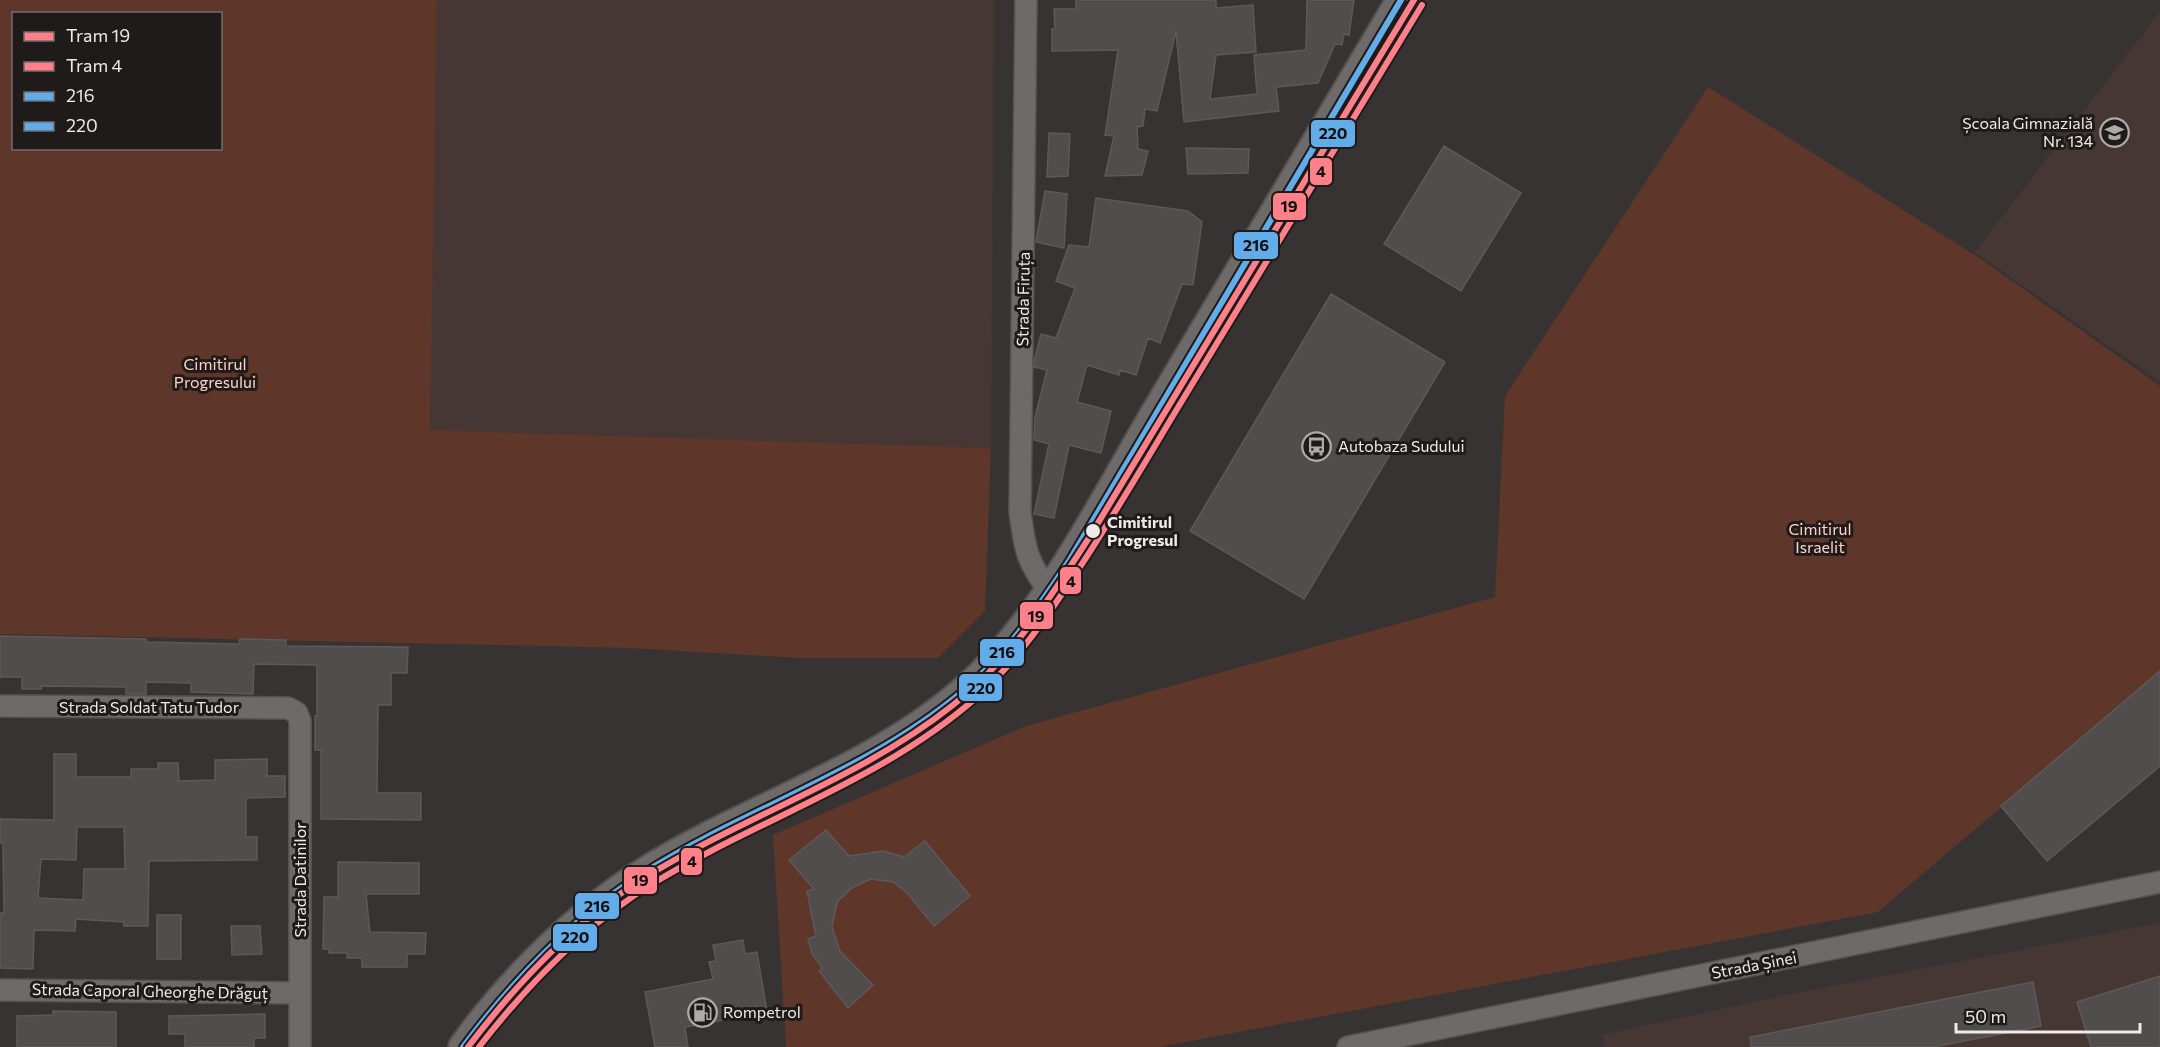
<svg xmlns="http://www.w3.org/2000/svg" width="2160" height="1047" font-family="Commissioner,sans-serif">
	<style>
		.built { fill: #463734 }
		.green { fill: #5e362a; fill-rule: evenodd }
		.building { fill: #524d4d; stroke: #5d5958; stroke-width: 1.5; fill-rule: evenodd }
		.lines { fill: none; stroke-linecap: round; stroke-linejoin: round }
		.minor-casing { stroke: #555151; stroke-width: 24 }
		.secondary-casing { stroke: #555151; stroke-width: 32 }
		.minor { stroke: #6e6a6a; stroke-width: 21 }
		.secondary { stroke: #6e6a6a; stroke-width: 28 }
		.bus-1-casing { stroke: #1f1b1a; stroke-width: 10 }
		.bus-2-casing { stroke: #1f1b1a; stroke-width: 10 }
		.bus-1 { stroke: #62acea; stroke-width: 6 }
		.bus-2 { stroke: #62acea; stroke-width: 6 }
		.tram-1-casing { stroke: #1f1b1a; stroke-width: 10 }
		.tram-2-casing { stroke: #1f1b1a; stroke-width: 10 }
		.tram-1 { stroke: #ff8089; stroke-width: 6 }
		.tram-2 { stroke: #ff8089; stroke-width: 6 }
		.stop-dot { fill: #efe9e8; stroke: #1f1b1a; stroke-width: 2 }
		.labels { text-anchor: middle; stroke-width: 6; stroke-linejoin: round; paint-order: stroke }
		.poi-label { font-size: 16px; fill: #efe9e8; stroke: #1f1b1a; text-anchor: start }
		.street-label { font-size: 16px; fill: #efe9e8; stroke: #1f1b1a }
		.park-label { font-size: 16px; fill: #ffd2c6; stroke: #1f1b1a }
		.stop-label { font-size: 16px; font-weight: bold; fill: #efe9e8; stroke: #1f1b1a; text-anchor: start }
		.line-badge { stroke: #1f1b1a; stroke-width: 2 }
		.pale-badge-label { font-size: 16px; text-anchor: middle; font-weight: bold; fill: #111 }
	</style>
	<rect width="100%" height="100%" fill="#383333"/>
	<path class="built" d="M437,0H994L991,448L429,430Z
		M2160,12V382L1975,252Z
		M2160,923V1047H1605L1602,1035L1790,994Z"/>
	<path class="green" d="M0,0H437L430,430L991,448L985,611L938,658H799L630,648L0,634ZM14,14H220V148H14Z
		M1708,87L1981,259L2160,386V672L1878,912L1159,1047H786L773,835L1026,726L1495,597L1505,396Z"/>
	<path class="building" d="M1076,0H1216V8L1253,5L1256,52L1216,55L1210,99L1257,94L1254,55L1306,50L1307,0H1354L1349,35L1344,34L1342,45L1335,44L1318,83L1276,87L1279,111L1184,122L1176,31L1157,111L1145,109L1143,126L1137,127L1138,149L1148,151L1142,175L1105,176L1114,136L1105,135L1118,50L1052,51V29H1055L1054,9H1076Z
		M1049,133L1070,134L1068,176L1047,177Z
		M1444,146L1521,193L1461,291L1384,244Z
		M1186,148L1249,149L1248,173L1188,174Z
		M1045,191L1067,194L1064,248L1036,242Z
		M1096,198L1188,211L1202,222L1193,285L1182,284L1160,343L1148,338L1136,375L1120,370L1119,375L1087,365L1077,402L1111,411L1101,453L1069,445L1054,518L1034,514L1049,444L1034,440L1035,417L1047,370L1034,367L1035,358L1041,334L1056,338L1075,288L1056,281L1069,245L1089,247Z
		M1331,294L1445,362L1304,599L1190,531Z
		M0,636L146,639V642L239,644L240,639L286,640V646L408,647L407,673H391V705H378L377,793H421V820L321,819V750H315V716H317V665L254,664L253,694L191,692V683L146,682V694H126V687L41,686V689H22V677H0Z
		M2160,671V766L2047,861L2001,806Z
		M54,754H76V777H131V769H158V763H178L179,781L215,780V760L267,759V776H285V797L246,798V837H257V860L149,861L148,926H124V922L76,919L75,931L34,930L33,969L0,968V913H4L3,843H0V819L54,820ZM77,827H124L125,869H84L83,900L38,898L41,859L76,860Z
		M826,830L849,856L883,851L904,857L925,841L970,896L934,926L907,893L893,882L871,879L853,887L837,902L832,927L840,951L873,985L848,1008L819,971L822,969L821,966L812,954L808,939L816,936L807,891L814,889L789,860Z
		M338,862L419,863V894H366L370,932L426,933L425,954H407V967H362V958H347V953H329V949H323L324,897H338Z
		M157,915H181V959H157Z
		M231,926H260L262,954L232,955Z
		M743,940L745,954L757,952L767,1012L685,1027L688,1047H655L645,992L713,979L709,962L716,961L713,945Z
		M2160,976V1047H2091L2077,1002Z
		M2033,982L2041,1026L1933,1047H1751L1750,1037Z
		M53,1011L116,1012V1047H17V1016L53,1015Z
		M265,1014V1038H254V1047H185V1034H169V1016Z"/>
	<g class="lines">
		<defs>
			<path id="minor" d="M1026,0L1020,512C1025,549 1026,560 1049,591
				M0,706L288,708L297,713L300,721V1047
				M0,990L300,993
				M1348,1047L2160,882"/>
			<path id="secondary" d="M463,1047C510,981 576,916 645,872C749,807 871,772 965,690C1045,619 1099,509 1153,417C1236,278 1319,139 1401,0"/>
		</defs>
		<use href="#minor" class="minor-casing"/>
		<use href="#secondary" class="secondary-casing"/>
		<use href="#minor" class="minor"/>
		<use href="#secondary" class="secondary"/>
		<defs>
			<path id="bus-1" d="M463,1047C514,979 573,917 645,872C749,807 868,771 963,691C1006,655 1038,608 1069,561L1401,0"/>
			<path id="bus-2" d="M474,1047C533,969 605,902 691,856C785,805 890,768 971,697C1013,659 1046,613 1076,566L1409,5"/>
		</defs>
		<use href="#bus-1" class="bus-1-casing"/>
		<use href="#bus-2" class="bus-2-casing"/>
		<use href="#bus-1" class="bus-1"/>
		<use href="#bus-2" class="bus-2"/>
		<defs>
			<path id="tram-1" d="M468,1047C518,982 574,922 644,878C744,816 860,779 953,705C1012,659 1052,595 1092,533L1414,0"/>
			<path id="tram-2" d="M479,1047C528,984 584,926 652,884C758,819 882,781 977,697C1015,663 1044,621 1072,579C1107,527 1139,473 1171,419C1255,281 1338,143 1422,5"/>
		</defs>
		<use href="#tram-1" class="tram-1-casing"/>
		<use href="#tram-2" class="tram-2-casing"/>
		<use href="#tram-1" class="tram-1"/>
		<use href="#tram-2" class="tram-2"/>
	</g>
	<defs>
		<symbol id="school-ring" viewBox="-11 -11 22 22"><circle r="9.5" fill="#1f1b1a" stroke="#afa9a9" stroke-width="1.5"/><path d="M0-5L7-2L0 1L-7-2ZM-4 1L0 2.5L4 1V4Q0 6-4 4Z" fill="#afa9a9"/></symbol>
		<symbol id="bus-ring" viewBox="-11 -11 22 22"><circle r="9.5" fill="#1f1b1a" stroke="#afa9a9" stroke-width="1.5"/><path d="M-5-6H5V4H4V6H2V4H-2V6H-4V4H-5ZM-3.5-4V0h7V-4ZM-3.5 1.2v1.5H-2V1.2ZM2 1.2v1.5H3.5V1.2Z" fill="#afa9a9"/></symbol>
		<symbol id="fuel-ring" viewBox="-11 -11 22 22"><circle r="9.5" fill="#1f1b1a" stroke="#afa9a9" stroke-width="1.5"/><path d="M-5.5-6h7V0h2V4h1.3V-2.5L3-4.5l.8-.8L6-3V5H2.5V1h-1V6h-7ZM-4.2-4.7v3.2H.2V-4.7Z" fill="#afa9a9"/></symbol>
	</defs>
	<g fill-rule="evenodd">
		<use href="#school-ring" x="2098" y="116" width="33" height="33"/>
		<use href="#bus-ring" x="1300" y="430" width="33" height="33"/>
		<use href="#fuel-ring" x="686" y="996" width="33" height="33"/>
	</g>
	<circle class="stop-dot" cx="1093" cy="531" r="8"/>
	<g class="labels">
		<g class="poi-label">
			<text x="2093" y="129" text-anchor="end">Școala Gimnazială<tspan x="2093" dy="18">Nr. 134</tspan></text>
			<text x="1338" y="452">Autobaza Sudului</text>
			<text x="723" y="1018">Rompetrol</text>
		</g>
		<g class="street-label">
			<text transform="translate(1023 299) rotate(-89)" y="6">Strada Firuța</text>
			<text x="149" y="713">Strada Soldat Tatu Tudor</text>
			<text transform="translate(300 880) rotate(-90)" y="6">Strada Datinilor</text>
			<text transform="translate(1754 965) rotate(-11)" y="6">Strada Șinei</text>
			<text transform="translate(150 991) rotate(1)" y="6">Strada Caporal Gheorghe Drăguț</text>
		</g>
		<g class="park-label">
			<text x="215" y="370">Cimitirul<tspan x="215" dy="18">Progresului</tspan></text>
			<text x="1820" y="535">Cimitirul<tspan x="1820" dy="18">Israelit</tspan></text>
		</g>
		<g class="stop-label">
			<text x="1107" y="528">Cimitirul<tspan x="1107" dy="18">Progresul</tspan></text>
		</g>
	</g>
	<g class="line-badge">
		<rect x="1310" y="119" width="46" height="29" rx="6" fill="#62acea"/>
		<rect x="1309" y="157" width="24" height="29" rx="6" fill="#ff8089"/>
		<rect x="1272" y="192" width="35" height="29" rx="6" fill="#ff8089"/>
		<rect x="1233" y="231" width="46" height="29" rx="6" fill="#62acea"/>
		<rect x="1059" y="566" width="23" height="29" rx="6" fill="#ff8089"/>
		<rect x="1019" y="601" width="35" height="29" rx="6" fill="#ff8089"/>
		<rect x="979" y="638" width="46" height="29" rx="6" fill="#62acea"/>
		<rect x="958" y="673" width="45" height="29" rx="6" fill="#62acea"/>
		<rect x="680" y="847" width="23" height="29" rx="6" fill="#ff8089"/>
		<rect x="623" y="866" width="35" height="29" rx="6" fill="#ff8089"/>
		<rect x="574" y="892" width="46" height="28" rx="6" fill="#62acea"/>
		<rect x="552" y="923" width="46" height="29" rx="6" fill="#62acea"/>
	</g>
	<g class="pale-badge-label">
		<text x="1333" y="139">220</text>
		<text x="1321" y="177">4</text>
		<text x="1289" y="212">19</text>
		<text x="1256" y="251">216</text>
		<text x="1071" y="587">4</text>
		<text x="1036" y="622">19</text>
		<text x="1002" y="658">216</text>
		<text x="981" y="694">220</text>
		<text x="692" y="867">4</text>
		<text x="640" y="886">19</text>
		<text x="597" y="912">216</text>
		<text x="575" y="943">220</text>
	</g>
	<rect x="12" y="12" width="210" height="138" fill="#1f1b1a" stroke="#726d6c" stroke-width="1.5"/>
	<rect x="24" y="32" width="30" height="9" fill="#ff8089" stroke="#726d6c" stroke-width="1.5"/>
	<text x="66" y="42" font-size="18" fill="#efe9e8">Tram 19</text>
	<rect x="24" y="62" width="30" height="9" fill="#ff8089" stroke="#726d6c" stroke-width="1.5"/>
	<text x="66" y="72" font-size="18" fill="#efe9e8">Tram 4</text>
	<rect x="24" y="92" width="30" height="9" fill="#62acea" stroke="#726d6c" stroke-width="1.5"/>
	<text x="66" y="102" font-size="18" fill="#efe9e8">216</text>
	<rect x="24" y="122" width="30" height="9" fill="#62acea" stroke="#726d6c" stroke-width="1.5"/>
	<text x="66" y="132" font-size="18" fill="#efe9e8">220</text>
	<path d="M1956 1023v9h184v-9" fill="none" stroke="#efe9e8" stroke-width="3"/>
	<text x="1965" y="1023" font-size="18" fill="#efe9e8" stroke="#1f1b1a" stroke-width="4.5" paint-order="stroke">50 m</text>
</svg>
